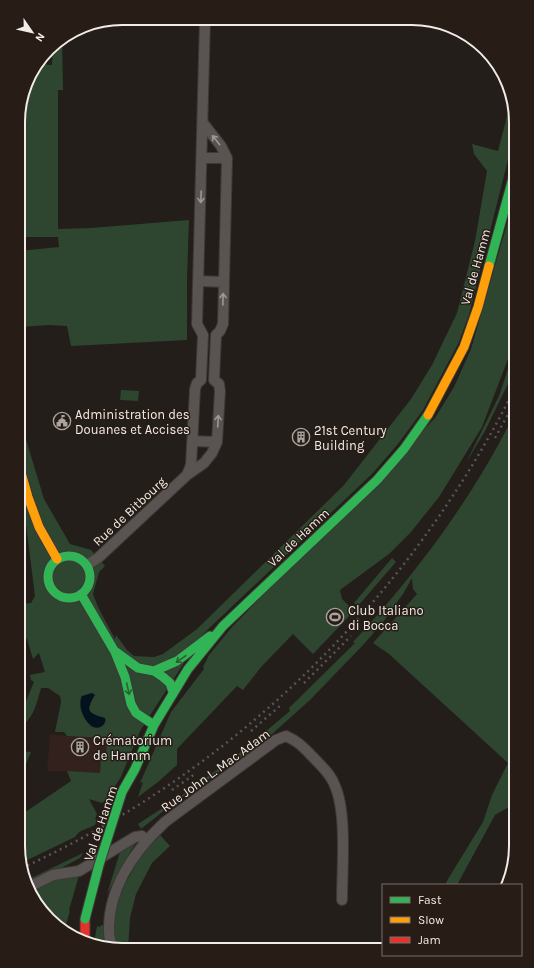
<svg xmlns="http://www.w3.org/2000/svg" width="534" height="968" font-family="Karla,sans-serif">
	<style>
		.commercial { fill: #32211d }
		.green { fill: #2e4530 }
		.water { fill: #03121d }
		.lines { fill: none; stroke-linecap: round; stroke-linejoin: round }
		.street-casing { stroke: #3e3937; stroke-width: 12 }
		.fast-casing { stroke: #3e3937; stroke-width: 11 }
		.slow-casing { stroke: #3e3937; stroke-width: 11 }
		.jam-casing { stroke: #3e3937; stroke-width: 11 }
		.street { stroke: #595452; stroke-width: 10 }
		.fast { stroke: #30b455; stroke-width: 9 }
		.slow { stroke: #ff9f0a; stroke-width: 9 }
		.jam { stroke: #e5322d; stroke-width: 9 }
		.rail { stroke: #595553; stroke-width: 2.5; stroke-dasharray: 2 4; stroke-linecap: butt }
		.fast-bridge-casing { stroke: #3e3937; stroke-width: 11; stroke-linecap: butt }
		.fast-bridge { stroke: #30b455; stroke-width: 9 }
		.oneway { stroke: #9e9895 }
		.oneway2 { stroke: #2b6132 }
		.labels { text-anchor: middle; stroke-width: 3; stroke-linejoin: round; paint-order: stroke }
		.street-label { font-size: 13px; fill: #f2ebe7; stroke: #271d16 }
		.poi-label { font-size: 13px; fill: #f2ebe7; stroke: #271d16; text-anchor: start }
		.rim { fill: none; stroke: #f2ebe7; stroke-width: 2 }
	</style>
	<rect width="100%" height="100%" fill="#231e1a"/>
	<path class="commercial" d="M50,734L68,736L107,738L106,757H101L100,773L47,771Z"/>
	<path class="green" d="M62,38L63,90H58V229L91,228L189,220L187,278V340L71,346L67,326L49,325L19,327V251L59,247L58,237H19V108L29,76L38,64L52,65L53,45Z
		M512,97L516,128L469,315L458,344L423,410L398,444L372,474L202,635L140,731L121,777L105,801L102,803L89,799L97,814L95,819H97L95,825C88,829 80,829 75,837L21,863L18,846V817L71,781L67,771L100,773L101,757H106L107,738L67,736L64,732H55L61,702L60,696L48,688H41C38,698 36,708 31,716C27,722 22,726 18,732V713L24,706L34,682L31,680L30,675L45,672L39,653L33,659L27,639L24,637H18V604L31,603L35,596L26,524L21,508L18,509L19,416L44,499L70,544L91,550L105,566L99,572L93,594L98,607L115,639L116,635L127,650L134,656L154,657L163,654L197,629L344,485L411,399L432,365L457,313L475,241L487,171L474,154L472,144L498,151Z
		M516,193V338L482,427L439,497L411,532L389,554L340,590L342,599L354,611L313,654L293,634L262,666L243,690L237,686L177,749V765L158,782L138,797L143,782L140,783L171,712L204,669L203,667L209,655L232,627L435,418L454,387L471,349Z
		M516,345V367L485,431L466,463L499,396Z
		M121,390L139,391L138,401L120,400Z
		M516,411V440L513,446L516,447V577L514,579L516,581V811L509,807L495,815L457,885H445L448,879L483,822L492,795L508,763L389,654L373,643L417,594L413,589L412,578L403,594L383,622L364,644L310,700L272,734L252,750L175,802L141,829L138,824L184,794L246,748L290,711L289,708L355,643L353,642C417,573 474,496 516,411Z
		M392,558L396,562L358,606L354,603Z
		M18,751L31,752L24,769L18,779Z
		M160,835L170,846L152,863L136,894L130,918L128,949H117L112,933L115,908L125,884L140,857Z
		M137,842L130,852L107,894L121,849Z
		M83,853L80,858L28,886L25,881Z
		M80,872L69,910L70,911L64,931L58,928L31,890L60,876Z
		M101,925L105,926L106,948L94,943L97,926L100,927Z"/>
	<path class="water" d="M92,693L95,695C85,711 88,713 105,718C107,724 100,730 93,727C84,722 77,705 82,696Z"/>
	<g class="lines">
		<defs>
			<path id="street" d="M202,158H227
				M198,281L224,282
				M193,441L217,442
				M187,475L191,465L195,389L197,383L201,380L203,335L197,324L205,19
				M87,565L98,558L187,475L204,463L212,453L217,442L220,391L219,384L214,380L216,335L220,331L223,324L227,158L221,146L203,123
				M29,887L53,875L79,871L135,837L142,836
				M112,949C111,943 109,937 109,931C108,888 135,850 165,822L276,740L286,736C299,742 303,747 313,757C321,766 331,774 335,786C347,813 342,869 342,900"/>
			<path id="fast" d="M489,266L516,167
				M48 577a21 21 0 1 1 42 0a21 21 0 1 1-42 0Z
				M81,594L115,652L125,677L131,704L136,713L154,725
				M116,652L138,668L154,671L163,677L170,683L173,692
				M154,671L177,661L210,636
				M122,792L135,769L154,725L188,669L223,626L377,480L404,449L428,415"/>
			<path id="slow" d="M428,415L464,347L478,307L489,266
				M18,462L28,497L39,527L57,559"/>
			<path id="jam" d="M85,919V939"/>
		</defs>
		<use href="#street" class="street-casing"/>
		<use href="#fast" class="fast-casing"/>
		<use href="#slow" class="slow-casing"/>
		<use href="#jam" class="jam-casing"/>
		<use href="#street" class="street"/>
		<use href="#fast" class="fast"/>
		<use href="#slow" class="slow"/>
		<use href="#jam" class="jam"/>
		<path class="rail" d="M495,438L516,400
			M304,683L351,636
			M251,731L281,705
			M172,790L195,774
			M22,868C236,770 411,597 516,386"/>
		<defs>
			<path id="fast-bridge" d="M85,919L99,865L122,792"/>
		</defs>
		<use href="#fast-bridge" class="fast-bridge-casing"/>
		<use href="#fast-bridge" class="fast-bridge"/>
	</g>
	<defs><path id="oneway-shaft" d="M-6 0H5M1.5-3L5.5 0L1.5 3" fill="none" stroke-width="1.6" stroke-linecap="round" stroke-linejoin="round"/></defs>
	<g class="oneway">
		<use href="#oneway-shaft" transform="translate(216 140) rotate(-129)"/>
		<use href="#oneway-shaft" transform="translate(201 197) rotate(92)"/>
		<use href="#oneway-shaft" transform="translate(223 299) rotate(-89)"/>
		<use href="#oneway-shaft" transform="translate(218 421) rotate(-87)"/>
	</g>
	<g class="oneway2">
		<use href="#oneway-shaft" transform="translate(181 659) rotate(145)"/>
		<use href="#oneway-shaft" transform="translate(128 689) rotate(78)"/>
	</g>
	<defs>
		<symbol id="civic-ring" viewBox="-11 -11 22 22"><circle r="9.5" fill="#271d16" stroke="#aaa39f" stroke-width="1.5"/><path d="M-.6-6.5H3V-4.5H.6V-3L4-1V1h2V6H-6V1h2V-1L-.6-3ZM-1.2 2.5V6h2.4V2.5Z" fill="#aaa39f"/></symbol>
		<symbol id="building-ring" viewBox="-11 -11 22 22"><circle r="9.5" fill="#271d16" stroke="#aaa39f" stroke-width="1.5"/><path d="M-4-6H4V6H1V3H-1V6H-4ZM-2.5-4.3h1.7v1.8h-1.7ZM.8-4.3h1.7v1.8H.8ZM-2.5-1h1.7V.8h-1.7ZM.8-1h1.7V.8H.8Z" fill="#aaa39f"/></symbol>
		<symbol id="stadium-ring" viewBox="-11 -11 22 22"><circle r="9.5" fill="#271d16" stroke="#aaa39f" stroke-width="1.5"/><path d="M0-5a6.5 5 0 1 0 0 10a6.5 5 0 1 0 0-10ZM-3.5-1.8h7v3.6h-7Z" fill="#aaa39f"/></symbol>
	</defs>
	<g fill-rule="evenodd">
		<use href="#civic-ring" x="52" y="411" width="20" height="20"/>
		<use href="#building-ring" x="291" y="427" width="20" height="20"/>
		<use href="#stadium-ring" x="325" y="607" width="20" height="20"/>
		<use href="#building-ring" x="70" y="737" width="20" height="20"/>
	</g>
	<g class="labels">
		<g class="street-label">
			<text transform="translate(475 267) rotate(-74)" y="5">Val de Hamm</text>
			<text transform="translate(129 511) rotate(-43)" y="5">Rue de Bitbourg</text>
			<text transform="translate(298 537) rotate(-43)" y="5">Val de Hamm</text>
			<text transform="translate(215 770) rotate(-36)" y="5">Rue John L. Mac Adam</text>
			<text transform="translate(100 823) rotate(-71)" y="5">Val de Hamm</text>
		</g>
		<g class="poi-label">
			<text x="75" y="419">Administration des<tspan x="75" dy="15">Douanes et Accises</tspan></text>
			<text x="314" y="435">21st Century<tspan x="314" dy="15">Building</tspan></text>
			<text x="348" y="615">Club Italiano<tspan x="348" dy="15">di Bocca</tspan></text>
			<text x="93" y="745">Crématorium<tspan x="93" dy="15">de Hamm</tspan></text>
		</g>
	</g>
	<path d="M0 0H534V968H0ZM122 25H412A97 97 0 0 1 509 122V846A97 97 0 0 1 412 943H122A97 97 0 0 1 25 846V122A97 97 0 0 1 122 25Z" fill="#271d16" fill-rule="evenodd"/>
	<path class="rim" d="M122 25H412A97 97 0 0 1 509 122V846A97 97 0 0 1 412 943H122A97 97 0 0 1 25 846V122A97 97 0 0 1 122 25Z"/>
	<rect x="382" y="884" width="140" height="72" fill="#271d16" stroke="#786f6a"/>
	<rect x="390" y="897" width="20" height="6" fill="#30b455" stroke="#786f6a"/>
	<text x="418" y="904" font-size="12" fill="#f2ebe7">Fast</text>
	<rect x="390" y="917" width="20" height="6" fill="#ff9f0a" stroke="#786f6a"/>
	<text x="418" y="924" font-size="12" fill="#f2ebe7">Slow</text>
	<rect x="390" y="937" width="20" height="6" fill="#e5322d" stroke="#786f6a"/>
	<text x="418" y="944" font-size="12" fill="#f2ebe7">Jam</text>
	<g transform="translate(32 32) rotate(124)" stroke="#271d16" stroke-width="3" paint-order="stroke">
	<path d="M0-3L7 15L0 10L-7 15Z" fill="#f2ebe7"/>
	<text y="-6" font-size="11" font-weight="bold" text-anchor="middle" fill="#f2ebe7">N</text>
	</g>
</svg>
